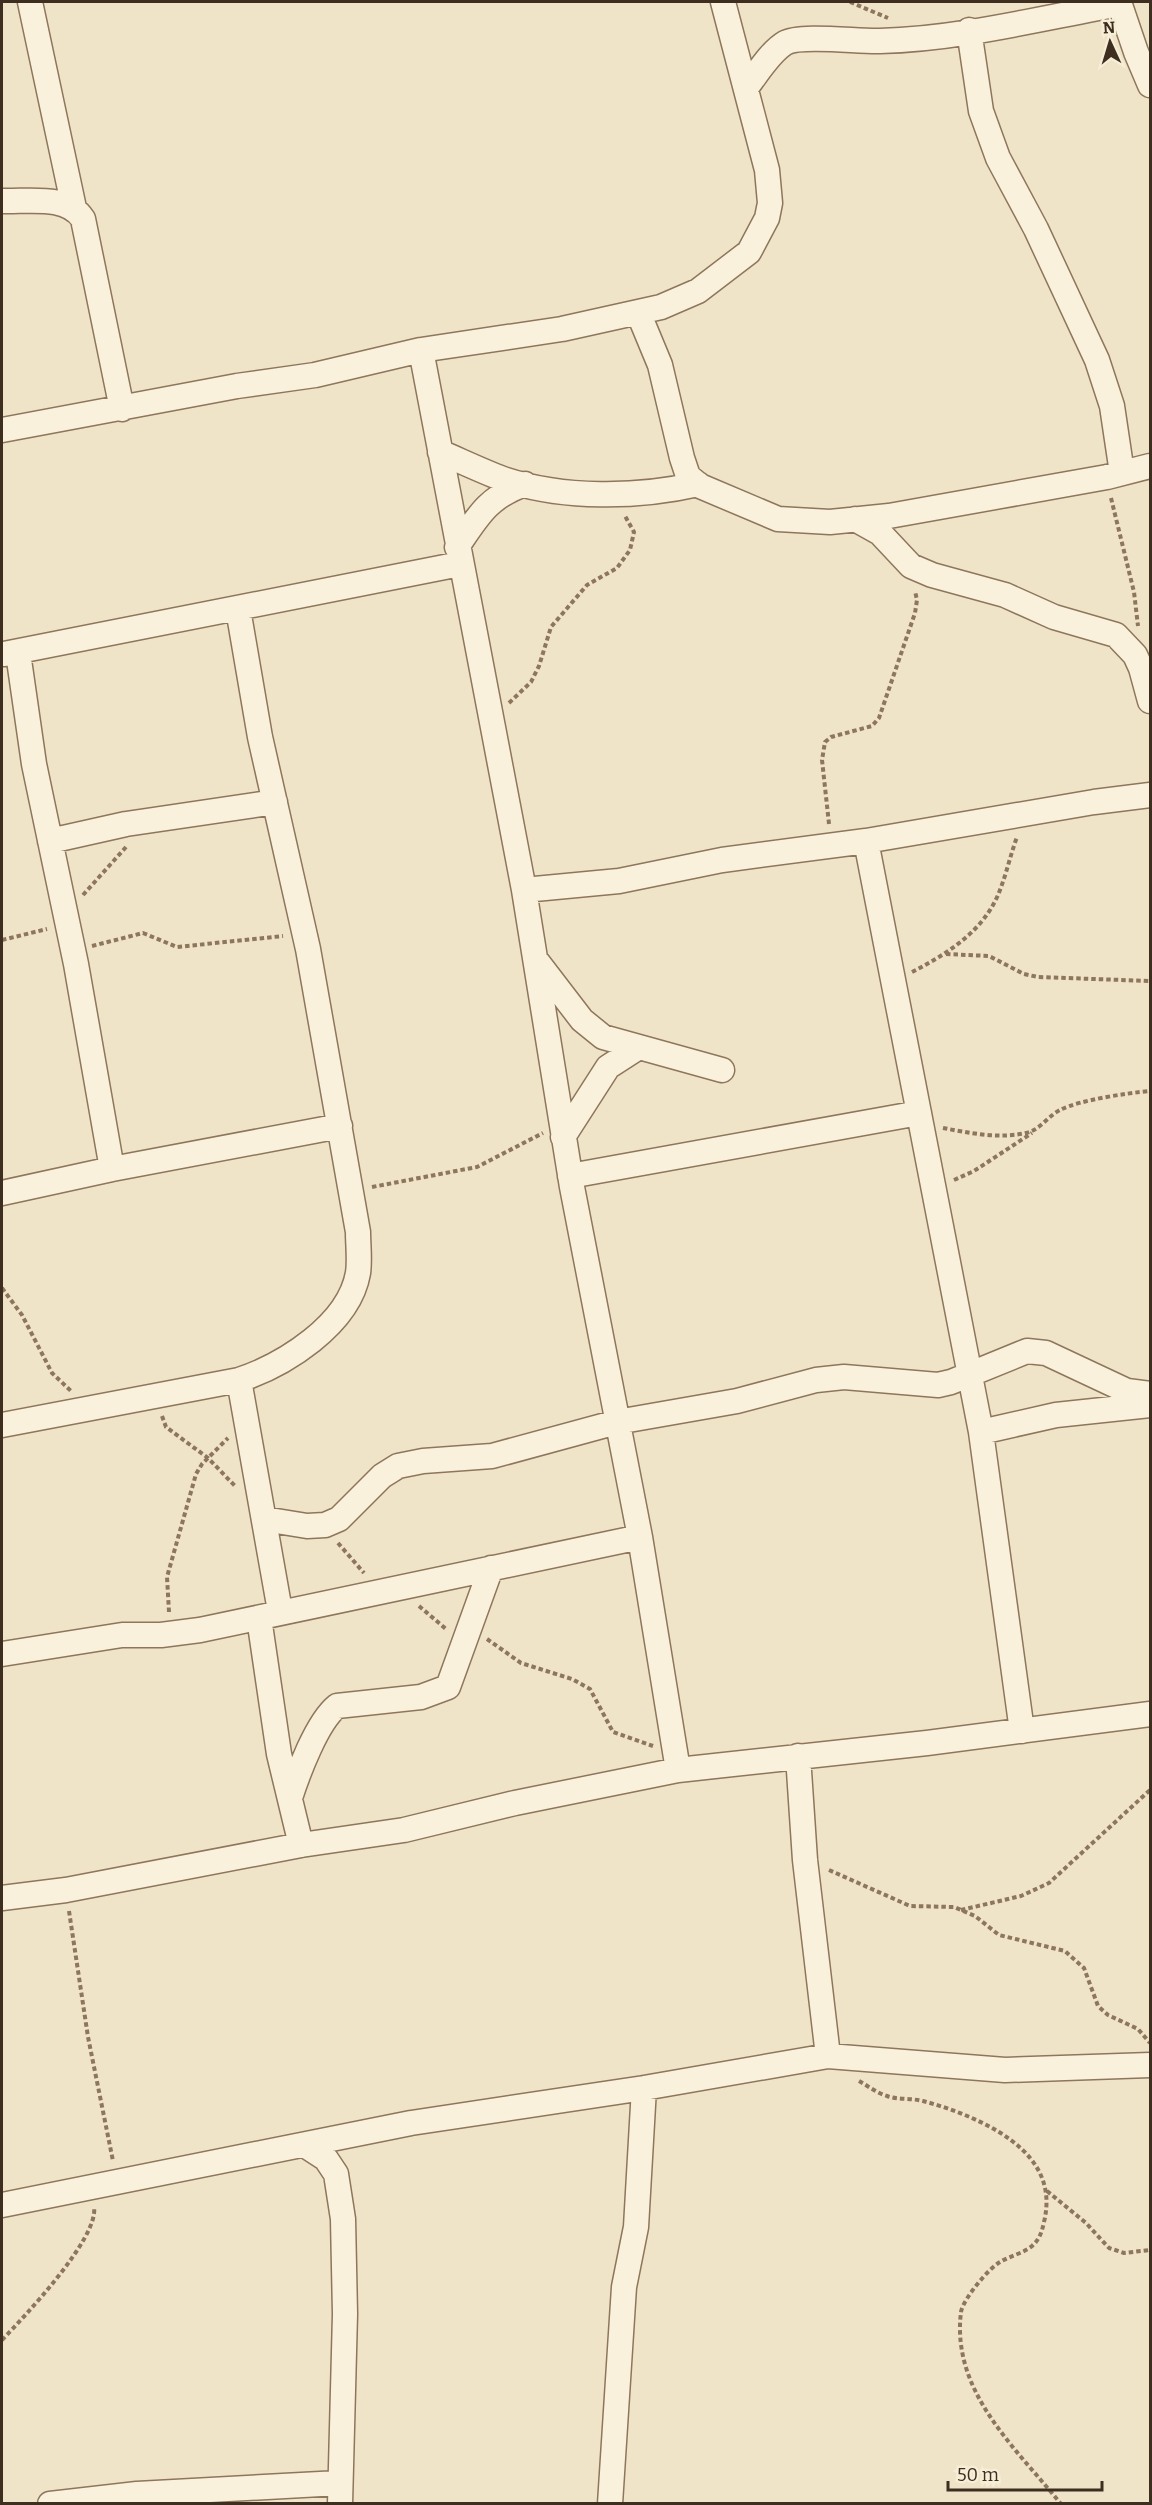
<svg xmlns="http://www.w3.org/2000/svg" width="1152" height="2505" font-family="Bitter,serif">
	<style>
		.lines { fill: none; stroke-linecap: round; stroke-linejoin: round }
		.minor-casing { stroke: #8d765c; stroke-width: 27 }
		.path { stroke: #8d765c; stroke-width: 4; stroke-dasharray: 4.5 3; stroke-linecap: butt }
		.minor { stroke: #faf1dc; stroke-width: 24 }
	</style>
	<rect width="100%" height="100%" fill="#f0e4c8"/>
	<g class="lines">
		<defs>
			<path id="minor" d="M30,2L74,208
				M1119,2L1136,52L1150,85
				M969,30L981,111L998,158L1036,229L1097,360L1112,406L1122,473
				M746,88C757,74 770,52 785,43C801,34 859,42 880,41C959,39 1042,18 1120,4
				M2,201C28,202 67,194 83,219L122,409
				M638,312L660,365L682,458L688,476L700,486L778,519L830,522L889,516L1107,477L1150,466
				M421,350L524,890L572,1187L640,1537L678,1770
				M2,430L237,386L315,375L421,350L562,329L661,307L698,291L749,252L767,218L770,203L767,170L723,2
				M440,452C461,461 482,471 503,479C563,499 637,498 698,484
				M855,519L880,533L911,566L932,575L1005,595L1054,617L1116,635L1135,655L1141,668L1150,701
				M457,547C478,516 488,497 525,484
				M18,653L34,764L76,964L112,1169
				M4,654L460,564
				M50,841L126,824L275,802
				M866,841L981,1432L1022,1731
				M524,890L619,881L722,860L866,841L1094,802L1150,795
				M536,960L582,1020L603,1037L722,1070
				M563,1137L608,1067L639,1047
				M570,1176L919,1113
				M2,1193L112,1169L340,1126
				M239,1380L280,1611
				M2,1425L239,1380C284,1365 349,1325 358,1273C360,1260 358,1245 358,1232L308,949L260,737L238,609
				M981,1432L1056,1415L1150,1405
				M264,1519L307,1526L325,1525L339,1519L382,1476L398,1466L423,1461L492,1456L617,1422L737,1401L816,1380L844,1377L938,1385L951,1382L1027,1351L1046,1353L1127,1391L1150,1394
				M259,1618L279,1754L301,1845
				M2,1654L122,1635H161L200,1630L640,1537
				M798,1756L805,1860L828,2056
				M290,1798C298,1773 317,1722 337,1706L421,1697L448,1687L491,1568
				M2,1898L66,1890L301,1845L404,1830L515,1803L678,1770L927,1743L1150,1714
				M306,2146L326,2159L336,2174L343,2219L345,2314L340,2504
				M2,2205L411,2123L644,2088L828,2056L1005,2070L1150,2065
				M50,2504L137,2494L339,2483
				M610,2504L624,2287L636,2227L644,2088"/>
		</defs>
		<use href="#minor" class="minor-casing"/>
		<path class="path" d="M850,2L888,18
			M1111,498L1134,592L1138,626
			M509,703L531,682L539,666L551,627L587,585L617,568L630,550L634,532L625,516
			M829,824L822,760L825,742L831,737L872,726L879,718L915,613L917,600L915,591
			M83,895L126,847
			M2,940L47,929
			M92,946L143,933L177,947L283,936
			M946,954L989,956L1024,974L1038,977L1150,981
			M912,972C947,954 982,932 998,895C1006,876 1010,856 1017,837
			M943,1128C969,1133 999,1139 1026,1133C1040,1130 1047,1117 1060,1110C1079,1100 1128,1093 1150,1091
			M954,1180L974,1171L1032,1133
			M372,1187L477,1167L543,1133
			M2,1288L22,1315L52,1373L71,1391
			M162,1416L166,1427L208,1458L235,1486
			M338,1543L364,1573
			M419,1606L446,1629
			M169,1612L167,1577L196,1474L202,1464L228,1438
			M487,1639L521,1663L572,1679L590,1689L613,1732L653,1746
			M829,1870L910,1906L954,1907L975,1916L999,1935L1065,1951L1084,1968L1098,2006L1108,2015L1138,2029L1150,2043
			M961,1910L1021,1896L1049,1883L1150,1790
			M69,1911L88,2037L113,2161
			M859,2081C868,2086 877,2093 887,2096C898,2100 911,2098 923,2101C949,2108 976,2118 999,2132C1033,2153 1054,2181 1044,2222C1042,2231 1040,2239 1032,2246C1024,2253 1010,2256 1000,2262C989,2268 963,2299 961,2312C951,2392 1016,2448 1061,2504
			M1047,2191L1086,2223L1109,2248L1124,2253L1150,2250
			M2,2340C24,2317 99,2238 94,2207"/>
		<use href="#minor" class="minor"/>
	</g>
	<rect width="1152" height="2505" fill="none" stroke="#3d2e20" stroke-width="6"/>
	<g transform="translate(1110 42) rotate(356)" stroke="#f7eed8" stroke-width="4.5" paint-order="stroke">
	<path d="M0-4.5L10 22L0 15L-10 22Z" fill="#3d2e20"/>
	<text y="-9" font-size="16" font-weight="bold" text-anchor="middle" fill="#3d2e20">N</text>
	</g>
	<path d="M948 2481v9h154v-9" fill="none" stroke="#3d2e20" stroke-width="3"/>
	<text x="957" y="2481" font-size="18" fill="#3d2e20" stroke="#f7eed8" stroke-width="4.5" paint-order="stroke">50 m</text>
</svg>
